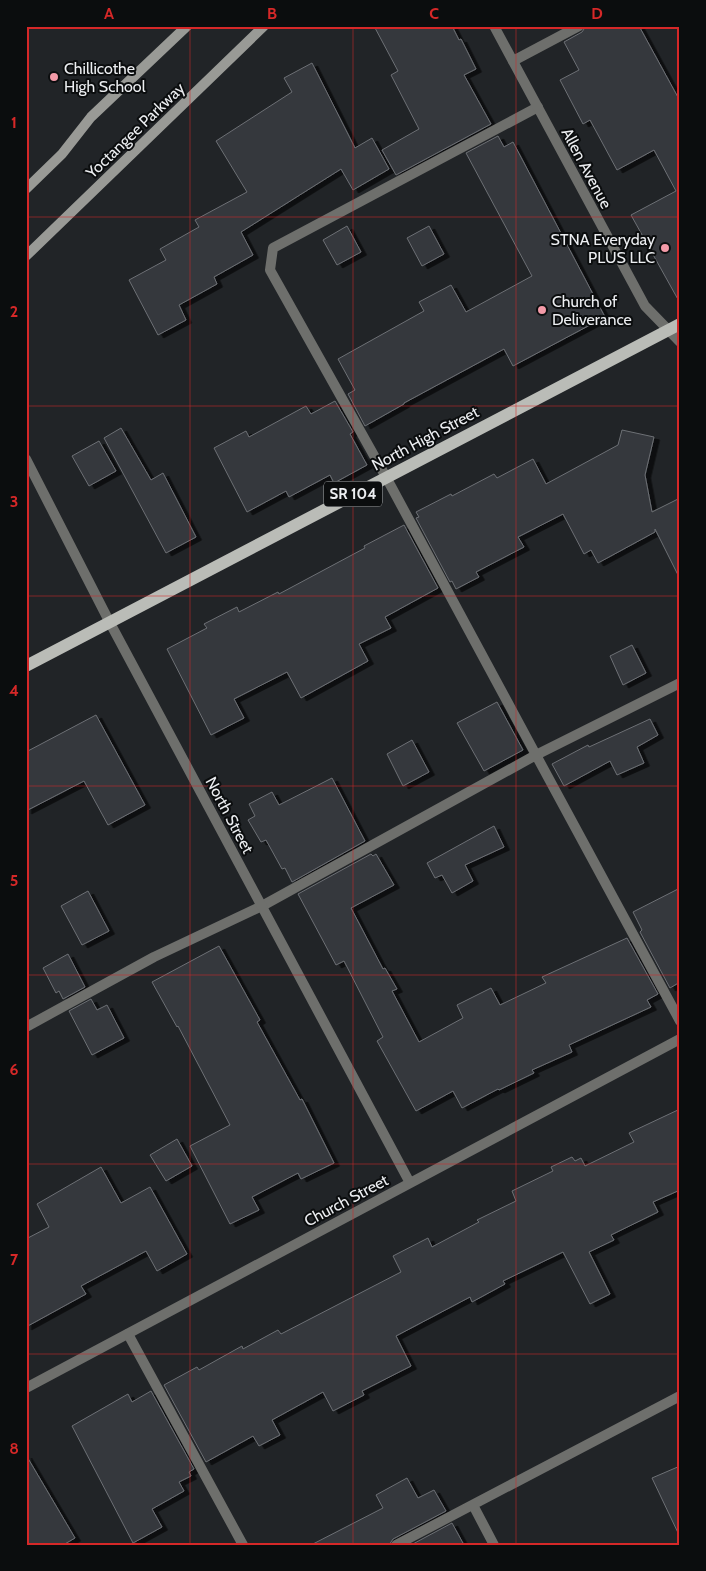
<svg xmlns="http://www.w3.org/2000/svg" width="706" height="1571" font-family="Cabin,sans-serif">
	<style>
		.building { fill: #34373c; stroke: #6d7075; filter: url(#shadow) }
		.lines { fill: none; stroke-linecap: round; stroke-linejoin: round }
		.lane { stroke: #6e6f6c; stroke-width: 10 }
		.street { stroke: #6e6f6c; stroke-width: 10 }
		.secondary { stroke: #999a96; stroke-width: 10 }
		.primary { stroke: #babcb7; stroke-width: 12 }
		.grid { fill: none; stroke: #d62828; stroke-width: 1; stroke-opacity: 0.55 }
		.poi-dot { fill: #f39aa8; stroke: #0b0d0e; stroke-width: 2 }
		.labels { text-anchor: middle; stroke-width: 4; stroke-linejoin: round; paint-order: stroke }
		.shield { fill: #0b0d0e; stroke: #a8aaad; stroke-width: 1 }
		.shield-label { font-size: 15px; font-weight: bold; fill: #eceef1 }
		.poi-label { font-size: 16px; fill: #eceef1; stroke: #0b0d0e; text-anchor: start }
		.street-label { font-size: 16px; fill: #eceef1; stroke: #0b0d0e }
		.neatline { fill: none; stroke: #d62828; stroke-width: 2 }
		.grid-label { font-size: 16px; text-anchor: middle; font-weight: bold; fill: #d62828 }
	</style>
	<defs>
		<filter id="shadow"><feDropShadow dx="5.5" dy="3" stdDeviation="0" flood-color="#0009"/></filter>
	</defs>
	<rect width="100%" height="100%" fill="#212427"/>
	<path class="building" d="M374,26H452L459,40L461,39L476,69L464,75L491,124L396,175L382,150L419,129L391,75L398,71Z
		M586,26H639L680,101V303L631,215L676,191L654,150L617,170L590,120L583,124L560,80L579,70L564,42L582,32Z
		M312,63L355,148L372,138L389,169L353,190L341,169L241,232L253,255L214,277L217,284L179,305L186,320L158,335L129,280L166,260L160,249L199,227L195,220L247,192L216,141L292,92L284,78Z
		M498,136L504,147L513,142L605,317L513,366L504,349L404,403V404L365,426L348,394L355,390L338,359L424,311L419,302L451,285L466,312L532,276L466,153Z
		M347,226L361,252L337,265L323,240Z
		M429,226L444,254L422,266L407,238Z
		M335,401L353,432L350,434L367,465L334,483L330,475L289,497L286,491L247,512L214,448L246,431L249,437L306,406L311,414Z
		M121,428L151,480L163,473L196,537L166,553L104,438Z
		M622,430L654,437L645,475L652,512L680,498V579L655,529V532L598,563L591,550L584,554L563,514L518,537L524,547L476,572L479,577L456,589L452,581L450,582L416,518L419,517L416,512L451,494L452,496L494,474L497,478L533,459L546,484L618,445Z
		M99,441L116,471L89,486L72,456Z
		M404,525L438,588L385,617L391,628L359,644L368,661L301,698L287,672L234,699L244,718L211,735L167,649L207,628L204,624L237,607L239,612L278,592L279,594L365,548L364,546Z
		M632,645L646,673L623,685L610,656Z
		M497,702L523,750L484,771L457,723Z
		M96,715L145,805L108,825L84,781L26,811V752Z
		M650,719L658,735L637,747L644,763L617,775L610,761L564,786L552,764L588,745L589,747Z
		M412,740L429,772L403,786L387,754Z
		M332,778L365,841L292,882L285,868L282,869L266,840L261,842L248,820L255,816L249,804L272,792L279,805Z
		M494,826L504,847L465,865L473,881L452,893L442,875L435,878L427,863Z
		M371,854L373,856L376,854L394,885L351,908L383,969L385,968L397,989L392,991L419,1042L463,1018L457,1005L491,988L500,1005L546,983L542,977L627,938L658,994L647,1000L651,1007L569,1045L572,1052L532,1070L534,1073L499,1090L498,1089L462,1108L453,1091L416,1111L377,1041L383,1037L344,961L336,965L298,894Z
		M680,888V982L670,988L640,932L642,930L633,912Z
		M88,891L109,931L82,945L61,906Z
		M219,946L260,1020L257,1022L300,1100L302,1099L334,1163L301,1179L298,1173L252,1197L259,1210L230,1224L190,1146L230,1125L178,1026L177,1027L152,982Z
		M68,954L85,987L63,999L59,991L56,993L43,968Z
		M91,999L97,1010L107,1005L124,1038L92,1055L69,1011Z
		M680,1109V1190L653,1202L658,1212L611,1235L614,1240L589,1252L610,1294L590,1304L563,1252L503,1281L505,1284L472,1302L470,1297L396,1336L411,1366L362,1391L364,1395L333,1411L323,1392L272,1420L280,1435L259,1446L253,1436L206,1462L164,1385L197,1367L199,1370L242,1346L243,1349L278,1330L281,1334L401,1272L393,1256L428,1238L432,1247L479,1222L477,1220L516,1201L512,1191L553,1171L551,1167L572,1157L575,1161L581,1158L585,1166L634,1142L629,1133Z
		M177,1139L192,1166L166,1181L150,1155Z
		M101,1167L121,1203L150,1187L187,1254L157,1271L146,1251L81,1286L86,1294L26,1327V1239L49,1227L37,1204Z
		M151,1391L194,1469L189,1472L191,1476L179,1482L184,1491L152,1509L162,1527L133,1543L72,1426L128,1394L132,1402Z
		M26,1455L75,1538L63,1545H26Z
		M680,1466V1537L652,1478Z
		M407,1478L418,1498L434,1490L446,1511L393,1539L389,1545H311L383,1508L376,1495Z
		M452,1523L464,1545H411Z"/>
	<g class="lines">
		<path class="lane" d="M513,61L579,26
			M538,107L273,248L270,270L386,477L536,755L680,683
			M26,1027L154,957L262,906L536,755L680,1021
			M128,1334L243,1545
			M473,1505L494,1545
			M396,1545L680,1396"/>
		<path class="street" d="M494,26L645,306L680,342
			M26,459L109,621L410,1183
			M26,1388L680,1039"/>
		<path class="secondary" d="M26,189L62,154L91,117L187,26
			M26,256L264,26"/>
		<path class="primary" d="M26,666L680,324"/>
	</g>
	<path class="grid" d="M190,26V1545M353,26V1545M516,26V1545M26,217H680M26,406H680M26,596H680M26,786H680M26,975H680M26,1164H680M26,1354H680"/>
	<g class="poi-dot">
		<circle cx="54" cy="77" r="5"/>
		<circle cx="665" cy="248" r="5"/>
		<circle cx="542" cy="310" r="5"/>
	</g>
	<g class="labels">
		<rect class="shield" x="324" y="481.5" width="58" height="25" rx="4"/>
		<g class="shield-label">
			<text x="353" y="499">SR 104</text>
		</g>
		<g class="poi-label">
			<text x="64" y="74">Chillicothe<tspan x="64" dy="18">High School</tspan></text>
			<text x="655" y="245" text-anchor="end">STNA Everyday<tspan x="655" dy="18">PLUS LLC</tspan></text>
			<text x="552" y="307">Church of<tspan x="552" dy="18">Deliverance</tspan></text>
		</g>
		<g class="street-label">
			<text transform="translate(135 130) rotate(-44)" y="6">Yoctangee Parkway</text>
			<text transform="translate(587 168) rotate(62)" y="6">Allen Avenue</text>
			<text transform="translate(425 438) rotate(-28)" y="6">North High Street</text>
			<text transform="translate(230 815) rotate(62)" y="6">North Street</text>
			<text transform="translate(346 1200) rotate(-28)" y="6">Church Street</text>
		</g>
	</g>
	<rect width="706" height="1571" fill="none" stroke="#0b0d0e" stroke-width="55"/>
	<rect x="28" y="28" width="650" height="1516" class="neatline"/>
	<g class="grid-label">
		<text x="109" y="19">A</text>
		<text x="272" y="19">B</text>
		<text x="434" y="19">C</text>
		<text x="597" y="19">D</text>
		<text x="14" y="128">1</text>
		<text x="14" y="317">2</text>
		<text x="14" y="507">3</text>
		<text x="14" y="696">4</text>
		<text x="14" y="886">5</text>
		<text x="14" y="1075">6</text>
		<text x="14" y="1265">7</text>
		<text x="14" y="1454">8</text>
	</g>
</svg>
